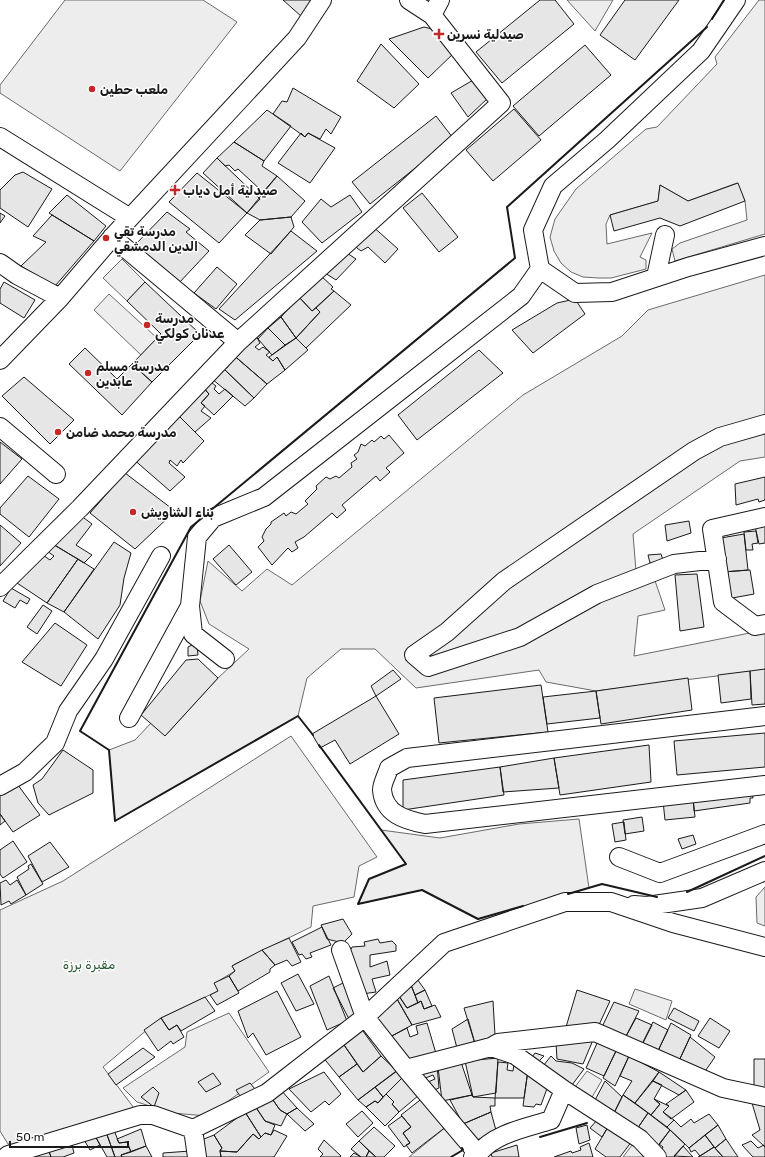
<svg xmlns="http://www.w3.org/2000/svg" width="765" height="1157" font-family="Rubik,'Noto Naskh Arabic',sans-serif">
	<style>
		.built { fill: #ededed; stroke: #6a6a6a }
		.building { fill: #e6e6e6; stroke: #1a1a1a }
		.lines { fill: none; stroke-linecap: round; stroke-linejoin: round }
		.minor-casing { stroke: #1a1a1a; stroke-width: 20 }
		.minor { stroke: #fff; stroke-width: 18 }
		.wall { stroke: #1a1a1a; stroke-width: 2 }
		.poi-dot { fill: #c62828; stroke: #fff; stroke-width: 1.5 }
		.labels { text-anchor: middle; stroke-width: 3; stroke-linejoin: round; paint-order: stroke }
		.poi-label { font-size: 13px; font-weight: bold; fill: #1a1a1a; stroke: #fff; text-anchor: start }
		.park-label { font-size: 13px; fill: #2b5a34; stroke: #fff }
	</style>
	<rect width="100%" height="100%" fill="#fff"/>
	<path class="built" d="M65,0H203L237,22L120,171L0,93V85Z
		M567,0H613L595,31Z
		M759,0H765V234L675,261L672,249L680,243L747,220L745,201L737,183L688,201L660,185L658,201L610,215L606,224L607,244L652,233L640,257L646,260V269L611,278H598L583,277L571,272L561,263L554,251L550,237L555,219L576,189L646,129L657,127L717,64L715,57Z
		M122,259L145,282L127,301L103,278Z
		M765,275V457L740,461L633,534L636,571L650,566L665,610L638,616L634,656L765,630V670L596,691L546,682L539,670L416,688L375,649H341L307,678L298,716L115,821L109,750L135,740L151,723L166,735L218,678L249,649L209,624L200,601L208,561L242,591L267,569L292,585L523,395L622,336L648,310Z
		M109,294L157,338L141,355L94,310Z
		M291,736L377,857L359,866L354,897L313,906L311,927L235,964L232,966L235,971L215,983L218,991L161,1018L103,1067L134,1108L22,1146L8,1144L0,1131V910L63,881Z
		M579,819L589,888L478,919L422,890L358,904L369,879L406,864L381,830L440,838L519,824Z
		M765,887V926L757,923L756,897Z
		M635,989L672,1001L666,1020L629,1004Z
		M229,1013L269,1072L207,1116L172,1113L137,1102L123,1088L185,1047L187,1032Z
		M587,1071L602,1080L591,1099L575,1087Z
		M446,1127L463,1150L451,1157H409Z
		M635,1141L647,1157H623Z"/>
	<path class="building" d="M283,0H314L302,17Z
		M540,0H555L574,24L502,83L476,52Z
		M625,0H679L635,60L600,35Z
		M424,27L432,29L455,52L428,78L389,39Z
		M381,44L419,84L394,108L357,81Z
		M585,45L611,75L539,136L513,106Z
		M475,79L490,96L468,117L451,93Z
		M293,88L341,117L331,134L326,129L320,139L308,133L305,137L273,114L282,101L287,102Z
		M514,109L541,140L493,181L466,150Z
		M267,110L291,126L264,161L234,142Z
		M436,116L453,138L370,204L352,182Z
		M301,133L305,137L308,133L335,148L310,183L278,163Z
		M234,142L264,161L262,166L277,176L263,192L238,169L235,171L229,165L225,166L217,158Z
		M217,158L260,199L247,213L203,173Z
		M23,172L52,189L28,227L0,208V190L15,175Z
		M197,173L247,213L219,243L169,202Z
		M277,176L305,201L291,217L260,220L247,213Z
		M738,183L745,201L680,226L660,218L614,231L610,215L658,201L660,185L688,201Z
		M422,193L458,237L439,252L403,208Z
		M67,195L106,226L94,241L49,213Z
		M350,195L362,212L322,243L302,222L321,199L331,207Z
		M167,212L190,229L186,232L209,251L178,284L133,247Z
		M0,213L5,216L0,223Z
		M52,215L94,241L55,286L21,266L46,242L33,236Z
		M291,217L294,227L271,254L245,235L260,220Z
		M370,224L398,249L385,263L368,247L361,251L352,244Z
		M291,231L317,251L235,320L219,309Z
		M347,253L356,259L336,280L325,273Z
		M217,267L237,284L216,309L194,293Z
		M321,276L333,287L331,289L334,291L312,311L299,297Z
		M4,282L35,300L24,318L0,303V289Z
		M145,282L200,334L152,382L132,364L161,334L127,301Z
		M334,291L351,305L306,348L296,338L320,312L316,308Z
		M299,297L312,311L316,308L320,312L296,338L281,317Z
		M575,299L585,314L533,353L512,330L557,303Z
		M281,317L296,338L285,345L268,328Z
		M268,328L285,345L272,355L258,339Z
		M254,332L260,343L255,347L259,350L263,347L270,352L266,355L273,361L277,357L285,370L267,384L231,353Z
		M296,338L308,350L285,370L277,357L273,361L269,357Z
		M85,348L117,379L132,364L152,382L122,415L69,364Z
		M479,350L503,373L417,440L398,415Z
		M231,353L267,384L254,398L224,369L228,367L223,359Z
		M224,369L254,398L245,406L212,379Z
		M24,377L74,420L50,444L2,396Z
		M207,379L216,386L214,389L219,394L225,389L233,396L214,415L201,403L209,394L201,385Z
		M201,385L209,394L201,403L205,406L201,411L211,418L195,432L175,412Z
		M175,412L204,441L183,463L181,460L177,466L170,460L169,463L185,477L170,491L132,458Z
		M389,435L404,453L386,468L390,472L380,481L376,476L342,505L346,510L337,518L332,513L304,537L295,542L298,548L292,552L288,548L272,565L258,547L264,541L262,537L266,529L271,524V522L284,513L286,516L291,512L296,514L308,504L305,501L317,489L316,486L326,477L330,479L336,476L339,478L352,467L351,463L357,459L354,455L358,452L361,444L365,446L372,440L374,442L381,436L384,439Z
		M0,442L22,459L0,484Z
		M125,473L175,511L135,549L90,513Z
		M28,476L59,499L29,537L0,514V508Z
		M765,477V500L759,502L758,499L736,505L735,484Z
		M80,515L92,524L76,545L92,555L84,563L53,544Z
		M689,521L691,533L667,541L665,525Z
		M765,524V543L759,544L755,526Z
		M0,525L21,543L0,566Z
		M756,531L758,543L752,544L753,550H746L744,532Z
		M744,534L748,570L723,572L715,539Z
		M49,542L78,559L47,603L14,581L40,553L50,560L54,556L44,549Z
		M114,542L131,553L124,578L120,605L98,639L64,612Z
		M229,545L252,572L236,585L213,559Z
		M661,554L663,560L650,563L648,555Z
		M78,559L94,569L64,612L47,603Z
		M750,570L754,594L727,599L723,572Z
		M697,574L704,627L680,631L675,575Z
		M11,588L30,599L27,604L20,600L15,608L3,601Z
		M43,605L52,611L37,634L27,627Z
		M55,623L87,645L61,686L22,662Z
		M192,645L197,646L198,655L188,656V647Z
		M198,659L218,678L165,736L141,715L186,660Z
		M765,669V704L752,705L750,671Z
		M393,670L401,679L376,696L371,686Z
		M750,671L751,699L721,703L718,675Z
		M688,678L692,710L601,724L596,691Z
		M541,685L548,732L439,743L434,698Z
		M596,691L600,718L547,724L543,697Z
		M376,696L399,734L350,764L335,740L320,748L312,734Z
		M765,733V767L677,775L674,741Z
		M649,745L651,782L560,795L554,758Z
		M63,750L93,770V793L49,815L38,803L33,785L42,779Z
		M554,758L559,788L503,792L500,767Z
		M500,767L504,795L403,810V780Z
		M15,781L40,815L13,832L0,814V793Z
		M752,790L753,798H750V803L694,811L693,798Z
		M693,798L695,817L665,820L663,801Z
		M0,814L5,821L0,825Z
		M642,817L644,831L625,834L623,820Z
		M624,822L626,840L615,842L612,824Z
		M693,835L696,844L682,849L678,839Z
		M13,841L27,862L3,878L0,874V850Z
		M50,842L69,867L42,882L28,856Z
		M31,864L43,884L26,895L17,877L29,869L28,866Z
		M6,880L10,885L17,880L26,895L11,904L9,901L1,905L0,883Z
		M343,919L352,934L343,943L327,939L321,925Z
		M322,927L331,945L310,953L312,957L306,959L302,954L299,955L292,942Z
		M289,938L301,962L292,966L287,960L275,965L262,950Z
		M378,939L380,943L392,941L396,945V951L370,955V967L387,961L390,975L372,979L376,992L362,994L349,953L352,947L365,946L364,942Z
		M262,950L275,965L270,969V972L238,991L229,976L235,971L232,966Z
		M298,974L314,1004L296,1011L281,983Z
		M229,976L239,993L217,1005L210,995L218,991L214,983Z
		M329,976L347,1021L327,1030L310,986Z
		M417,979L425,990L415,995L411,985Z
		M347,981L358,1015L350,1021L333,988Z
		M411,985L418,1003L407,1008L399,996Z
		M425,990L432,1006L424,1009L421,1001L418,1003L415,995Z
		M577,990L610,1001L598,1027H566Z
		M277,991L301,1037L266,1055L253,1033L248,1038L238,1011Z
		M399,996L407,1008L421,1001L424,1009L435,1005L441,1017L412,1025L397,999Z
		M205,997L215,1011L181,1031L177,1025L169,1030L161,1018Z
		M397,999L412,1025L388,1038L376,1015Z
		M493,1001L495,1035L476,1047L464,1008Z
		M614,1002L639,1011L624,1040L602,1027Z
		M674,1008L699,1021L694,1031L668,1018Z
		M161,1018L169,1030L177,1025L184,1037L173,1044L171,1041L158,1051L144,1030Z
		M636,1018L652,1025L641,1047L624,1040Z
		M710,1018L730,1031L719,1048L698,1036Z
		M468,1019L476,1047L458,1052L452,1029Z
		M653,1022L668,1030L657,1053L641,1046Z
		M427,1023L437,1057L407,1063L388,1038L407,1028L410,1037L418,1034L416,1026Z
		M671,1023L691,1035L678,1063L657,1053Z
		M360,1027L381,1056L363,1072L342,1042Z
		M690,1037L715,1057L701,1077L678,1063Z
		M593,1040L583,1064L557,1059L556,1043Z
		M598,1041L617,1049L604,1076L586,1068Z
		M342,1042L357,1064L339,1077L322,1056Z
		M143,1048L155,1057L116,1085L108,1074Z
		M617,1049L629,1056L615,1086L603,1078Z
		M535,1053L544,1056L537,1063L532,1057Z
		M381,1056L397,1071L358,1100L339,1077L357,1064L363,1072Z
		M551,1056L556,1061L572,1063L584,1069L569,1089L540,1070Z
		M629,1056L659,1072L635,1103L623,1095L632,1081L620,1076Z
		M498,1058L496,1093L473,1097L465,1061Z
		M754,1059H765V1091H754Z
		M461,1062L472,1095L442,1101L438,1067Z
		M498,1062L508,1063L507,1070L513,1071L514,1064L528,1070L524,1098H495Z
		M437,1065L439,1088L432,1091L428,1082L435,1079L433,1075L423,1079L420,1067Z
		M399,1069L403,1077L383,1097L375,1087Z
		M528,1070L549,1083L541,1105L536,1104L534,1107L523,1106Z
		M324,1072L341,1094L329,1105L325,1101L311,1112L289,1089Z
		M659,1072L686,1090L679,1095L653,1081Z
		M213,1073L221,1084L206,1092L198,1082Z
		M403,1077L419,1095L399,1112L392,1104L394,1102L386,1094Z
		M605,1081L622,1097L613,1115L594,1102Z
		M653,1081L662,1085L654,1099L660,1104L651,1115L635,1103Z
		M250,1083L255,1089L242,1099L236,1090Z
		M153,1087L159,1093L154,1107L141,1097Z
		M375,1087L383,1097L378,1103L375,1101L366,1107L358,1100Z
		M280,1089L297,1108L287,1114L280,1110L268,1093Z
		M686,1090L694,1102L671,1119L663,1112L669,1106L666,1104Z
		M268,1093L280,1110L287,1114L281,1126L265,1121L255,1106Z
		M386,1094L394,1102L392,1104L399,1112L385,1126L366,1107L375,1101L378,1103Z
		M472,1095L473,1097L495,1098V1106H490L491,1112L463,1124L450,1100Z
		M623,1095L648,1113L635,1132L613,1115Z
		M424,1097L447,1126L412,1153L406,1145L410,1143L403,1133L411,1127L401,1115Z
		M744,1098L765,1101V1147L752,1135L760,1130L752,1103L744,1102Z
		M654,1099L669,1106L663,1112L674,1120L667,1127L651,1115L660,1104Z
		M255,1106L265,1121L275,1125L271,1135L265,1133L261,1137L245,1112Z
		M297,1108L314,1124L305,1131L287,1114Z
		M362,1111L373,1123L358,1137L346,1124Z
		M245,1112L261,1137L259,1139L253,1134L237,1152L220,1151L222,1148L214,1135Z
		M491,1112L497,1134L476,1140L463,1124Z
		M648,1113L670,1130L656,1149L635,1132Z
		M709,1114L718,1125L689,1148L667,1127L674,1120L681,1127L691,1119L694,1123Z
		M402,1116L411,1127L403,1133L410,1143L404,1147L388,1126Z
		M598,1119L608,1127L602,1137L590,1128Z
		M587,1125L590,1140L579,1144L576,1128Z
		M718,1125L726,1139L715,1148L705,1135Z
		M374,1127L395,1146L384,1157H376L359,1141Z
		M608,1127L632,1141L620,1157H606L595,1149Z
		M141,1129L146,1146L131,1152L127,1142L119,1143L117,1139Z
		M114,1130L119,1143L127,1142L131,1152L121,1155L122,1157H115L106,1132Z
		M274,1130L287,1136L274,1157H221L220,1151L237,1152L253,1134L259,1139L265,1133L271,1135Z
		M670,1130L685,1144L674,1157H662L659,1155L663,1147L659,1144Z
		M93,1132L100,1145L90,1150L83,1138Z
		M106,1132L115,1157H107L94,1134Z
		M214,1135L222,1148L220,1150L221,1157H200V1144L204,1139Z
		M705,1135L714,1147L700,1156L695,1150L691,1152L689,1148Z
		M726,1139L738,1157H723L715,1148Z
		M324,1140L341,1156L340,1157H320L323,1154L318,1149Z
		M71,1141L74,1153L63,1157H51L48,1148Z
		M359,1141L369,1151L366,1157H361L351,1149Z
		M751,1141L758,1148L764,1145L765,1147V1157H753L742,1145Z
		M589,1143L593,1157H554L571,1151L572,1153L581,1150L580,1147Z
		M517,1145L519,1157H492L491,1153Z
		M146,1146L152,1157H122L121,1155Z
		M683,1146L693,1157L674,1156Z
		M47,1147L51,1157H30Z
		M714,1147L723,1157H698L700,1156Z
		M190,1151L191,1157H163V1153Z
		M369,1151L376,1157H366Z
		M354,1153L361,1157H350Z"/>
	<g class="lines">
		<defs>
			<path id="minor" d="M409,0L432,15
				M736,0L701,51L607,140L553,186L533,230L540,269L575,293L612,292L688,267L765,246
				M0,137L130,218
				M112,237L238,342
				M0,263L17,275L60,298
				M656,277L665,235
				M0,360L60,298L115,234L297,38L322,0
				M0,427L56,474
				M765,517L712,529L723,602L755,626L765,624
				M717,559L674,564L597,594L520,637L428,667L414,655L447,632L504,581L694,451L720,437L765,424
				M0,587L80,508L238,342L501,103L432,15L440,0
				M225,659L193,634L190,606L197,537L213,518L264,497L521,296L540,269
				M765,716L407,758L389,768C387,775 382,783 382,790C384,814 405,820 425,824L765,785
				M129,718L190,606
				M0,786L25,772L55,743L68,711L104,659L161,556
				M619,857L660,873L765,834
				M634,905L647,906L702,898L765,871
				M341,950L365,1017L406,1069L478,1154L473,1157
				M491,1047L515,1055L564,1090L640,1139L657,1157
				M406,1069L491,1047L498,1043L595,1032L723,1088L765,1097
				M193,1129L197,1157
				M478,1154C495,1133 526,1128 551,1120L564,1090
				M6,1157L8,1155L140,1115H153L193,1129L267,1093L365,1017L444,943L565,902H611L673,923L765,947"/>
		</defs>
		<use href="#minor" class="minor-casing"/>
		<use href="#minor" class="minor"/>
		<path class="wall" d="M712,19L724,0
			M211,510L515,258L507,207L707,27
			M202,518L191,527L80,731L109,750L115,821L298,716L313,735
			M319,745L406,864L369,879L358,904L422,890L478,919L523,906
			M687,892L765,856
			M568,894L602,884L657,897
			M540,1137L587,1123
			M451,1157L463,1150L462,1148"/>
	</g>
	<g class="poi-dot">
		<path d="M437 28h4v4h4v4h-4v4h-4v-4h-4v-4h4z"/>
		<circle cx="92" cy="89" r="4"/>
		<path d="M173 184h4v4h4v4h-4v4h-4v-4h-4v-4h4z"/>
		<circle cx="106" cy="238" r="4"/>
		<circle cx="147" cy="325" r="4"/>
		<circle cx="88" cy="373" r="4"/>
		<circle cx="58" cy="432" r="4"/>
		<circle cx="133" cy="512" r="4"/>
	</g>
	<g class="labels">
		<g class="poi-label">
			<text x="447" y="39">صيدلية نسرين</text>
			<text x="100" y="94">ملعب حطين</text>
			<text x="183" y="195">صيدلية أمل دياب</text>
			<text x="114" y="236">مدرسة تقي<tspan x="114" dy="15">الدين الدمشقي</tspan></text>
			<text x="155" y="323">مدرسة<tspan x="155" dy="15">عدنان كولكي</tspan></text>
			<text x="96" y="371">مدرسة مسلم<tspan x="96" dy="15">عابدين</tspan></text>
			<text x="66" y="437">مدرسة محمد ضامن</text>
			<text x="141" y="517">بناء الشاويش</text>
		</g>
		<g class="park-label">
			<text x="89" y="969">مقبرة برزة</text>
		</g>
	</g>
	<path d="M10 1141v6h118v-6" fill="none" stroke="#1a1a1a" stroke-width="2"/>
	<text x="16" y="1141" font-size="12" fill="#1a1a1a" stroke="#ffffff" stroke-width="3" paint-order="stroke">50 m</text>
</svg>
